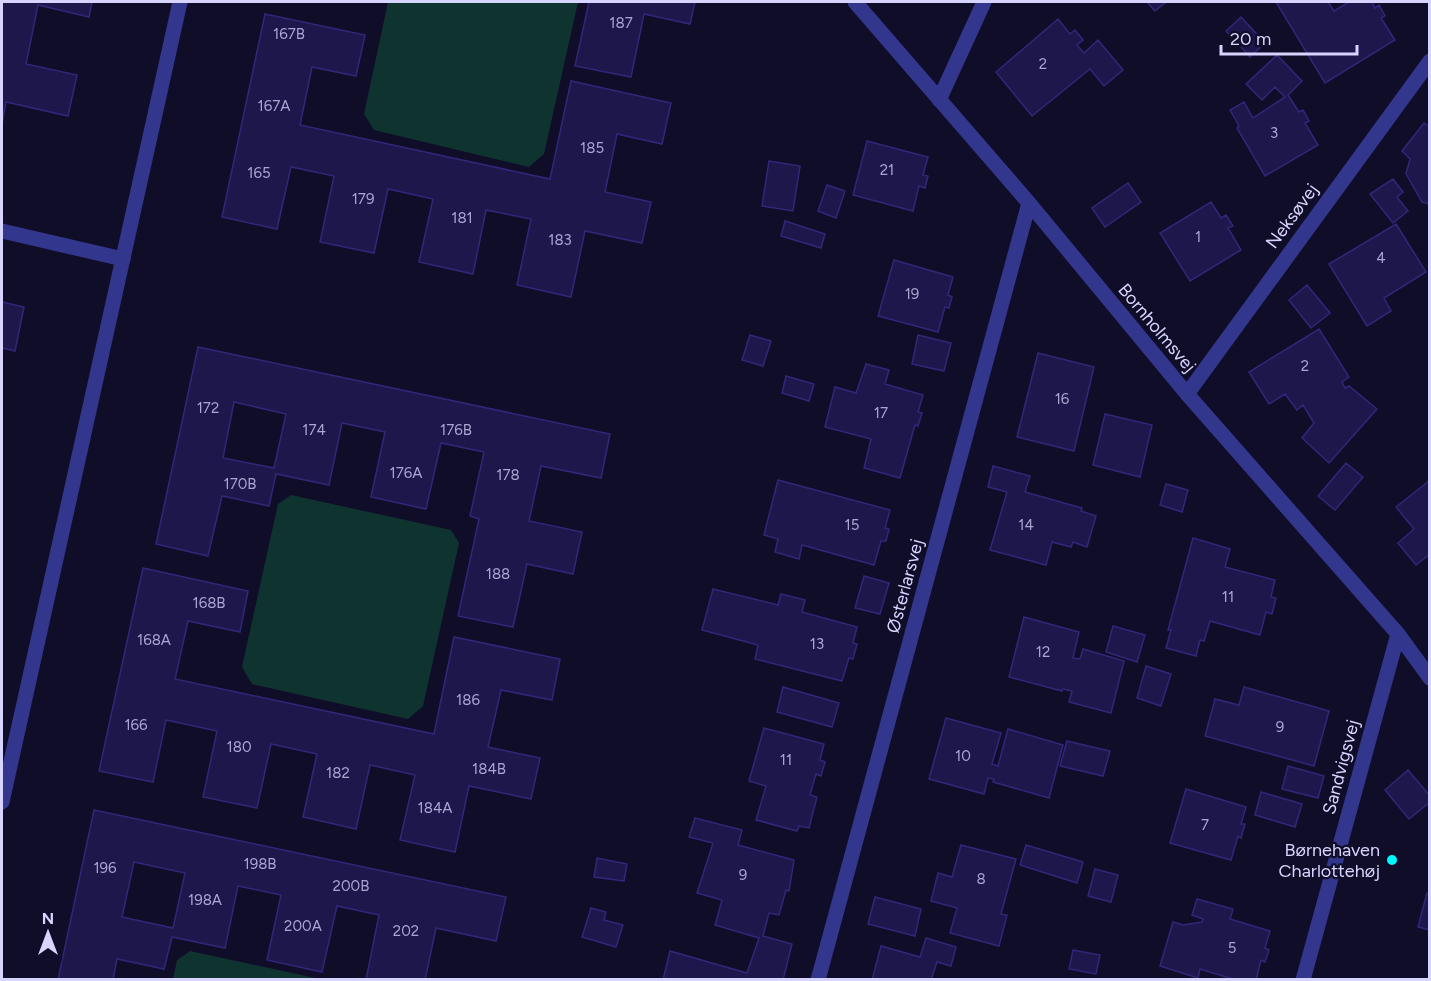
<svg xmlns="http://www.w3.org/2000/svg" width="1431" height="981" font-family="Figtree,sans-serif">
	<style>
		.green { fill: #0f3430 }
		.building { fill: #1e174c; stroke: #31277a; stroke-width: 1.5; fill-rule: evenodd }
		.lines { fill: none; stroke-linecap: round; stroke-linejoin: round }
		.lane { stroke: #33368d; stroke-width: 15 }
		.street { stroke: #33368d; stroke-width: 15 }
		.poi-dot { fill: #01f7ff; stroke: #100d29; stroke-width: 2 }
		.labels { text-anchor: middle; stroke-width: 4.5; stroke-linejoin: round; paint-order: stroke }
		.number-label { font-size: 15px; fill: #a9a6d2 }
		.street-label { font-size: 18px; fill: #d7d5ff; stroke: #100d29 }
		.poi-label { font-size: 18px; fill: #d7d5ff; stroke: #100d29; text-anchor: end }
	</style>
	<rect width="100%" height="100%" fill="#100d29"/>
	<path class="green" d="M388,2H578L544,154L529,167L374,130L364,114Z
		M291,495L451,530L459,543L423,706L408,719L252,684L242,667L278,504Z
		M190,951L320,979H173L177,960Z"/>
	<path class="building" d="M2,2H92L89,17L38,5L26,64L77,75L68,116L6,102L2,124Z
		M589,2H695L690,24L644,14L631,77L575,66Z
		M1147,2H1166L1155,11Z
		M1276,2H1328L1334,11L1349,2H1372L1375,8L1379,5L1385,16L1381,18L1395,40L1325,83Z
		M265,14L365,35L356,76L312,67L300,125L550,179L571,81L671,103L662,144L617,134L605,192L651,202L642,243L585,231L571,297L517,285L531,219L486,210L473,274L419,262L433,199L388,189L374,253L320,242L334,176L291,167L277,229L222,217Z
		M1241,17L1265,43L1250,57L1226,31Z
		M1058,19L1070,34L1075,30L1083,40L1077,45L1084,53L1098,40L1123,70L1104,86L1090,69L1032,116L996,72Z
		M1277,55L1302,81L1288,95L1299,112L1303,110L1309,121L1305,123L1318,145L1265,176L1237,128L1239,126L1230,110L1244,102L1253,118L1285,97L1275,87L1262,100L1246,84Z
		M1424,123L1430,127V204L1422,202L1406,174L1410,159L1402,151Z
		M867,141L928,157L923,175L928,176L925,188L919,186L913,211L853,195Z
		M769,161L800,166L793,211L762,206Z
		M1393,179L1403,192L1397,197L1408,211L1393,223L1370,194Z
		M1128,183L1141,202L1105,227L1092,208Z
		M827,185L845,191L836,218L818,211Z
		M1211,202L1221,218L1226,215L1233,226L1228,228L1241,250L1190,281L1160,233Z
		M785,221L825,234L821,248L781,236Z
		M1396,224L1426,272L1384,298L1391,311L1367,326L1329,264Z
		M894,260L953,277L948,295L952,297L949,308L945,307L938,332L878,316Z
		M1307,285L1330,313L1311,328L1289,300Z
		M2,302L24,307L15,351L2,348Z
		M1319,329L1349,377L1342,382L1345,388L1349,386L1377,409L1329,463L1302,438L1314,423L1303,405L1297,410L1285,394L1269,404L1249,372Z
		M750,335L771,341L763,366L742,360Z
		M918,335L951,343L944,371L912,364Z
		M198,347L610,434L601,478L541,466L529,521L582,532L573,574L527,564L513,627L458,616L479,519L470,516L484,452L441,443L426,509L371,497L385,432L342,423L329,485L276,474L269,506L222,496L208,556L156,544ZM234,402L286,414L274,468L223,458Z
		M1038,353L1094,367L1074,451L1017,437Z
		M866,364L889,370L885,384L923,395L918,412L922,413L918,426L915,425L900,478L864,468L871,439L825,427L835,387L856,393Z
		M786,376L814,384L809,401L782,393Z
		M1105,414L1152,425L1140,477L1093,465Z
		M1346,463L1363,477L1335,510L1318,496Z
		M993,466L1030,476L1025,492L1082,508L1081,511L1096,516L1087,547L1073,542L1071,547L1052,542L1046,565L990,550L1007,492L988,487Z
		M778,480L890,510L885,528L889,529L886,541H881L874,565L802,545L799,559L775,552L778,539L764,535Z
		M1430,480V554L1416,565L1398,543L1414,529L1396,507Z
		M1166,484L1188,490L1182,512L1160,505Z
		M1193,538L1230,549L1225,567L1275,580L1271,597L1276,598L1272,614L1266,612L1260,635L1210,621L1204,641L1200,640L1196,656L1166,648L1171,630H1168Z
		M143,568L248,591L240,632L188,621L175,679L434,734L454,637L560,659L552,700L501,690L488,747L540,758L531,799L469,786L455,852L400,840L415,775L370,765L356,829L303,817L317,754L271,744L257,808L203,797L217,731L166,720L153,782L99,771Z
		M864,576L889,583L880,614L855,608Z
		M713,589L778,605L781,594L805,600L802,612L857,627L853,643L857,644L853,659L849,658L842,681L755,659L758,645L702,630Z
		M1024,617L1079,632L1073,658L1080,659L1083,649L1124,661L1111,713L1069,702L1072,691L1063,689L1062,691L1009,677Z
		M1113,626L1145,635L1137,662L1106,652Z
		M1146,666L1171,674L1161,706L1137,698Z
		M783,687L839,703L832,727L777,712Z
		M1244,687L1329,711L1314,766L1205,736L1215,699L1239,705Z
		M946,718L1001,733L992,764L998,766L1008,729L1063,745L1049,798L993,782L994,779L988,778L984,794L929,779Z
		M764,728L824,744L820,760L825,762L821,776L816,774L810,795L817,797L809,828L799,826L797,831L756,820L766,786L749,781Z
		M1067,741L1110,751L1103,776L1060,766Z
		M1288,766L1324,776L1318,798L1282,789Z
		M1408,770L1430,796V802L1409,819L1385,790Z
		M1186,789L1246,807L1241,824H1245L1241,838L1238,836L1231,860L1170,843Z
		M1261,792L1302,804L1295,827L1255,815Z
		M94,810L506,897L496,941L436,928L425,980H366L379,915L337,906L322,972L267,960L281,895L238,886L225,948L172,937L164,969L117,959L113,980H58ZM134,862L185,873L173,928L122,917Z
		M695,818L742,830L738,845L794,860L789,891L786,890L779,915L769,913L763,936L792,944L783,980H663L670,951L747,973L759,938L715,925L722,900L697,893L713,843L689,837Z
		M961,845L1016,859L1001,914L1007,915L999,946L950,933L957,908L931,901L938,873L952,877Z
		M1026,845L1083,862L1077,883L1020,865Z
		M597,858L627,864L624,881L594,877Z
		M1095,869L1118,875L1111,902L1088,896Z
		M1427,893L1430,894V930L1418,927Z
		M875,897L921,909L915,936L868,924Z
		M1197,899L1233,909L1230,919L1270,931L1265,948L1269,950L1265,962L1261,960L1256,980H1236L1200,969L1198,978L1160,966L1173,922L1183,925L1202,922L1203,919L1192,915Z
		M591,908L606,912L604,920L623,925L616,947L582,937Z
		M926,938L956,947L951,966L937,962L931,980H872L881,946L920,957Z
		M1073,950L1100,955L1096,974L1069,969Z"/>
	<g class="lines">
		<path class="lane" d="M2,802L180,2"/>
		<path class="street" d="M855,2L1029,203L1187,394L1398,634L1430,678
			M939,100L984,2
			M2,231L123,259
			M1187,394L1430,61
			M818,980L1029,203
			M1303,980L1398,634"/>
	</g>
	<circle class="poi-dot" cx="1392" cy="860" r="6"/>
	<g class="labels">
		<g class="number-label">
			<text x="621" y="28">187</text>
			<text x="289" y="39">167B</text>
			<text x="1043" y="69">2</text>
			<text x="274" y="111">167A</text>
			<text x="1274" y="138">3</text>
			<text x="592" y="153">185</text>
			<text x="887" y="175">21</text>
			<text x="259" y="178">165</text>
			<text x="363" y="204">179</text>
			<text x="462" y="223">181</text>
			<text x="1198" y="242">1</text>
			<text x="560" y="245">183</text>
			<text x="1381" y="263">4</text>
			<text x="912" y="299">19</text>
			<text x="1305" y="371">2</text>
			<text x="1062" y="404">16</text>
			<text x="208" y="413">172</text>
			<text x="881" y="418">17</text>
			<text x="314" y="435">174</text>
			<text x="456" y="435">176B</text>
			<text x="406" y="478">176A</text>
			<text x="508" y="480">178</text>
			<text x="240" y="489">170B</text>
			<text x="852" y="530">15</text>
			<text x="1026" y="530">14</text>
			<text x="498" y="579">188</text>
			<text x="1228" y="602">11</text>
			<text x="209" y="608">168B</text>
			<text x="154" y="645">168A</text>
			<text x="817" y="649">13</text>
			<text x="1043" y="657">12</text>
			<text x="468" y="705">186</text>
			<text x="136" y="730">166</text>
			<text x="1280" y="732">9</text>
			<text x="239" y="752">180</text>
			<text x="963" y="761">10</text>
			<text x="786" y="765">11</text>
			<text x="489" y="774">184B</text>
			<text x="338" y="778">182</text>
			<text x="435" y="813">184A</text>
			<text x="1205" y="830">7</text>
			<text x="260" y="869">198B</text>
			<text x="105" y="873">196</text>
			<text x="743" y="880">9</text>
			<text x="981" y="884">8</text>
			<text x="351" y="891">200B</text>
			<text x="205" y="905">198A</text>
			<text x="303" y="931">200A</text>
			<text x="406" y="936">202</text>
			<text x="1232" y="953">5</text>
		</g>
		<g class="street-label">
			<text transform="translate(1292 216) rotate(-54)" y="6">Neksøvej</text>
			<text transform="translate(1157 328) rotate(50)" y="6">Bornholmsvej</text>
			<text transform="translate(905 586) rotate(-75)" y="6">Østerlarsvej</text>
			<text transform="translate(1341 767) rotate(-75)" y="6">Sandvigsvej</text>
		</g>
		<g class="poi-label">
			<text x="1380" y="856">Børnehaven<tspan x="1380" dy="21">Charlottehøj</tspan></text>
		</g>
	</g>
	<rect width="1431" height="981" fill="none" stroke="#d7d5ff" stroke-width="6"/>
	<g transform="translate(48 933)" stroke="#100d29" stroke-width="4.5" paint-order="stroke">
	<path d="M0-4.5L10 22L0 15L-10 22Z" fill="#d7d5ff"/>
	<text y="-9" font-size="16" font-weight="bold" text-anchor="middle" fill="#d7d5ff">N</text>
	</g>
	<path d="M1221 45v9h136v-9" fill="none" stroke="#d7d5ff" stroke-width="3"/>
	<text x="1230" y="45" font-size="18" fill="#d7d5ff" stroke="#100d29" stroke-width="4.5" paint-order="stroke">20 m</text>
</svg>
